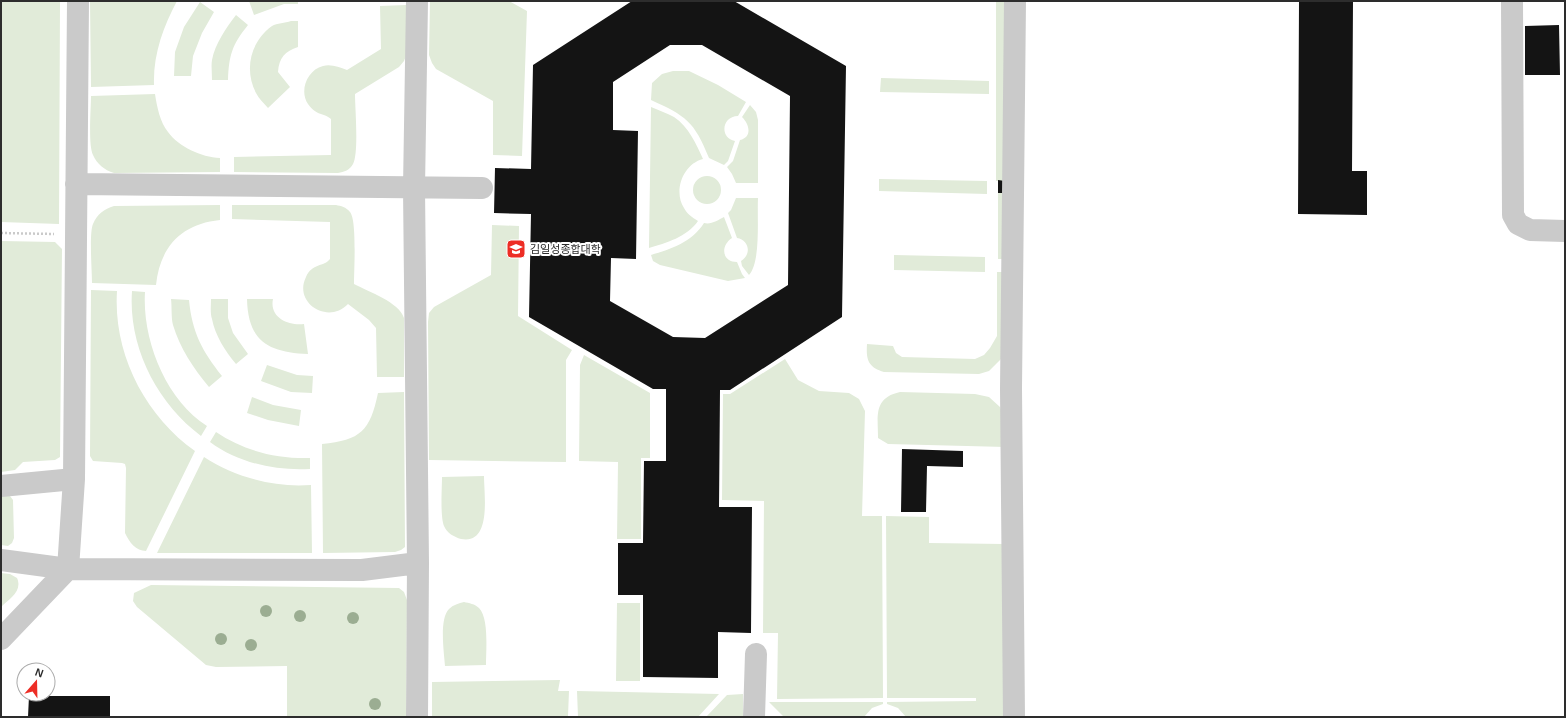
<svg xmlns="http://www.w3.org/2000/svg" width="1566" height="718" font-family="Helvetica,'Noto Sans KR',sans-serif">
	<style>
		.green { fill: #e1ebd9 }
		.building { fill: #141414; fill-rule: evenodd }
		.lines { fill: none; stroke-linecap: round; stroke-linejoin: round }
		.path { stroke: #cacaca; stroke-width: 2.5; stroke-dasharray: 2 2; stroke-linecap: butt }
		.minor { stroke: #cacaca; stroke-width: 22 }
		.tree { fill: #9bad92 }
		.labels { text-anchor: middle; stroke-width: 4; stroke-linejoin: round; paint-order: stroke }
		.poi-label { font-size: 11px; fill: #2d2d2d; stroke: #fff; text-anchor: start }
	</style>
	<rect width="100%" height="100%" fill="#fff"/>
	<path class="green" d="M1,1H60L59,224L1,222Z
		M90,1H177C163,27 153,55 154,85L91,87Z
		M249,1H298V4H284L254,15Z
		M430,1H509L527,11L522,156L493,155V101L436,69L432,63L429,55Z
		M996,1H1006L1005,181H996Z
		M200,2L214,12L202,33L193,56L191,76H174L175,52L184,27Z
		M406,5V56L404,61L399,67L355,94C355,108 359,153 353,164C350,170 344,172 338,173L234,172V157L331,155V119C325,113 316,116 308,104C299,91 307,70 323,66C331,64 339,67 347,70L381,49L380,6Z
		M236,15L248,25C232,45 229,55 228,80H212C212,73 211,66 212,60C215,44 226,28 236,15Z
		M291,21H298V47C285,51 279,58 278,72L290,87L268,108C264,103 259,99 256,93C244,70 250,42 272,26C277,23 285,23 291,21Z
		M673,71H689L718,85L746,102L738,116C722,116 719,138 735,141L728,161L724,165L709,158C694,121 686,116 651,100L652,83L662,74Z
		M881,78L989,81V94L880,92Z
		M155,94C157,107 160,122 168,132C179,147 201,157 220,158V172L114,173C104,170 97,164 93,155C88,145 91,109 91,96Z
		M750,105L756,112L758,120V183H736L732,174L727,167L733,161L740,140C752,137 750,125 742,117Z
		M651,107C658,110 667,113 674,117C689,127 696,144 703,159C683,164 673,191 684,208C687,214 692,217 698,221C687,237 666,243 649,248Z
		M693 190a14 14 0 1 1 28 0a14 14 0 1 1-28 0Z
		M879,179L987,181V194L879,191Z
		M998,193H1005V259H998Z
		M736,198H758C757,218 761,262 749,275L742,266L741,261C752,254 749,240 737,238L728,213L731,210Z
		M220,205V220C181,224 160,247 156,285L92,283C92,271 89,233 93,224C97,214 104,209 114,206Z
		M232,205H336C341,206 346,207 350,212C357,220 354,270 354,284C369,292 399,302 404,318V377H377L376,328L369,320L348,304C328,325 293,303 306,277C312,263 324,267 330,259V222L232,219Z
		M724,217L732,238C720,246 722,262 737,262L742,274L745,278L728,281L660,265L653,261L651,255C671,249 692,242 704,223C711,225 718,220 724,217Z
		M492,225L519,226L518,316L572,350L566,360V462L429,460L428,322L429,313L434,307L491,275Z
		M1,241L55,242L62,249L60,457L55,460L23,462L15,470L1,472Z
		M894,255L985,257V272L894,270Z
		M997,272H1005L1001,359L989,371L979,374L884,372C868,367 866,360 867,344L893,346L896,353L902,357L975,359L984,355L990,348L997,336Z
		M91,290L117,291C113,354 145,415 195,451L146,551C136,551 129,542 125,533L126,468L125,464L122,463L93,461L90,456Z
		M132,291L145,292C142,340 166,400 207,426L201,436C157,403 128,347 132,291Z
		M171,299L189,300C192,332 202,351 222,376L209,387C193,368 180,348 173,325C171,317 172,307 171,299Z
		M211,299H228V318L233,333L248,354L236,364C225,351 215,335 212,319C210,313 211,305 211,299Z
		M247,299H273C269,318 289,326 304,324L308,354C269,352 248,342 247,299Z
		M584,355L650,393V458H641V539H617L618,462L579,461L580,365Z
		M785,359L798,380L819,391L849,393L859,399L865,411L862,516H882L883,698L777,699L778,633H763L764,501L722,500L723,394H730Z
		M267,365L297,375L313,376L312,393L291,392L261,381Z
		M404,392L405,547L401,550L395,552L323,553L322,444C361,440 370,431 378,393Z
		M900,392L975,394L989,397L1000,407L1006,421V447L888,444L878,438C878,416 873,398 900,392Z
		M252,397L273,405L301,410L299,426L268,420L247,413Z
		M216,432C244,451 277,459 310,458V469C276,471 238,463 210,442Z
		M204,457C235,477 274,488 311,485L312,553H157Z
		M484,476C484,494 492,545 461,539C454,537 447,533 444,526C440,516 442,489 442,477Z
		M1,495L10,496L13,500L14,538L12,543L8,546L1,545Z
		M886,516L929,517V543L1004,544L1003,717H906L898,708L887,704V702L976,701V698H887Z
		M1,573L10,574L17,578C23,591 9,599 1,607Z
		M151,585L399,588L404,592L407,600L406,717H287V666L216,667L206,665L137,607L133,601L134,593Z
		M464,602C469,603 475,604 479,608C489,618 486,650 486,665L445,666C444,652 439,619 449,609C453,605 459,603 464,602Z
		M617,603H640V681H616Z
		M560,680L558,691H569L568,716L567,717H432V682Z
		M577,691L719,694L698,717H578Z
		M743,694V717H706L727,695Z
		M769,702H883V704L872,708L864,717H784Z"/>
	<path class="building" d="M632,1H734L846,66L842,317L730,390H720L719,507H752L751,633L718,632V678L643,677V595H618V543H643L644,461H666V389H653L529,317L531,214L494,213L495,168L531,169L533,65ZM670,45H702L790,96L788,285L705,338L673,337L610,301L611,258L636,259L638,131L613,130V82Z
		M1299,1H1353L1352,171H1367V215L1298,214Z
		M1559,25L1560,75H1525V26Z
		M998,180L1005,181V193H998Z
		M902,449L963,451V467L927,466L926,512H901Z
		M29,696H110V717H28Z"/>
	<g class="lines">
		<path class="path" d="M1,233L54,234"/>
		<path class="minor" d="M417,1L414,188L418,563
			M1512,1L1513,215L1518,224L1530,230L1565,231
			M76,184L482,188
			M1,486L74,479
			M1,560L68,569L74,479L78,1
			M1,639L68,569L362,570L418,563L417,717
			M754,717L756,654
			M1014,717L1011,389L1015,1"/>
	</g>
	<g class="tree">
		<circle cx="266" cy="611" r="6"/>
		<circle cx="300" cy="616" r="6"/>
		<circle cx="353" cy="618" r="6"/>
		<circle cx="221" cy="639" r="6"/>
		<circle cx="251" cy="645" r="6"/>
		<circle cx="375" cy="704" r="6"/>
	</g>
	<defs>
		<symbol id="university-square" viewBox="-11 -11 22 22"><rect x="-9" y="-9" width="18" height="18" rx="4" fill="#ed2d25" stroke="#fff"/><path d="M0-5L7-2L0 1L-7-2ZM-4 1L0 2.5L4 1V4Q0 6-4 4Z" fill="#fff"/></symbol>
	</defs>
	<g fill-rule="evenodd">
		<use href="#university-square" x="505" y="238" width="22" height="22"/>
	</g>
	<g class="labels">
		<g class="poi-label">
			<text x="530" y="253">김일성종합대학</text>
		</g>
	</g>
	<rect width="1566" height="718" fill="none" stroke="#2d2d2d" stroke-width="4"/>
	<g transform="translate(36 682) rotate(20)"><circle r="19" fill="#ffffff" stroke="#ababab"/>
	<path d="M0-3L7 15L0 10L-7 15Z" fill="#ed2d25"/>
	<text y="-6" font-size="11" font-weight="bold" text-anchor="middle" fill="#2d2d2d">N</text>
	</g>
</svg>
